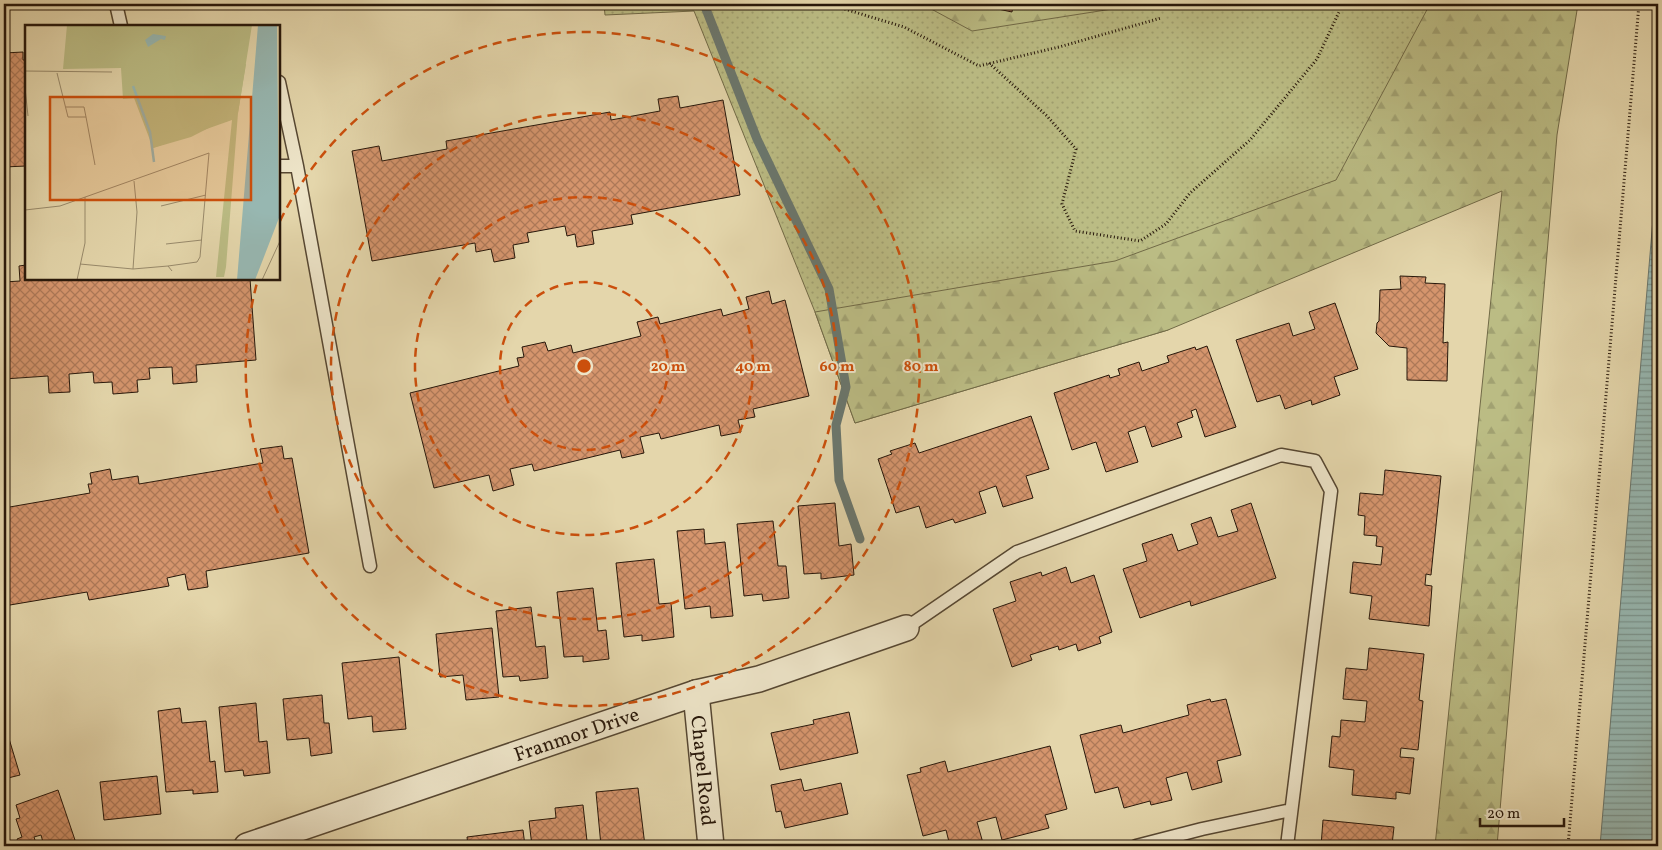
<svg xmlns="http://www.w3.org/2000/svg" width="1662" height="850" font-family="Vollkorn,serif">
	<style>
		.grass { fill: url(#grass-dots); stroke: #716a47 }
		.forest { fill: url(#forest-firs); stroke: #716a47 }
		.water { fill: url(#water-rules); stroke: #6a776e }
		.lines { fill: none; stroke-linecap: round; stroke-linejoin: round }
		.stream { stroke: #6a776e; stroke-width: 9 }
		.building { fill: url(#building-cross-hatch); stroke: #27170a }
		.service-casing { stroke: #564732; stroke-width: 15 }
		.minor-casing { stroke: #564732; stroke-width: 28 }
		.path { stroke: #27170a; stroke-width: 3; stroke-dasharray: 1 2.5; stroke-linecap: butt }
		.service { stroke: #ede4c8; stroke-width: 12 }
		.minor { stroke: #ede4c8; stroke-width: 25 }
		.ring { fill: none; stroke: #cb4f0c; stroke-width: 2.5; stroke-dasharray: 9 6 }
		.labels { text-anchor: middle; stroke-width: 4; stroke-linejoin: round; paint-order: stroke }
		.street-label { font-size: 20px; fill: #27170a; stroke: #ede4c8 }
		.inset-river { fill: none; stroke: #97b7b1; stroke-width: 2.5 }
		.inset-road { fill: none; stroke: #988a6b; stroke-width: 1 }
		.view { fill: #cb4f0c; fill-opacity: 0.15; stroke: #cb4f0c; stroke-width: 2.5 }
		.inset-edge { fill: none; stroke: #27170a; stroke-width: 2.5 }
		.centre { fill: #cb4f0c; stroke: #ede4c8; stroke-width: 2.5 }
		.ring-label { font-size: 15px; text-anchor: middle; font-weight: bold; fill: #cb4f0c; stroke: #ede4c8; stroke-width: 4; stroke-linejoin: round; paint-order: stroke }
	</style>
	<defs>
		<pattern id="grass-dots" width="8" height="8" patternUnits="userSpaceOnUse" patternTransform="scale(1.25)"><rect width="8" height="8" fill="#bbbc84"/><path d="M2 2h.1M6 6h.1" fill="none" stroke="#a1a171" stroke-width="1.8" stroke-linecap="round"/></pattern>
		<pattern id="forest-firs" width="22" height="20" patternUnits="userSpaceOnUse" patternTransform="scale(1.25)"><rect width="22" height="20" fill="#bbbc84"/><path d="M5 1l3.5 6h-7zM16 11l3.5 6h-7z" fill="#a1a171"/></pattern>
		<pattern id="water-rules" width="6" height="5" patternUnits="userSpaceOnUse" patternTransform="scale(1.25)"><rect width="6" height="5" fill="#97b7b1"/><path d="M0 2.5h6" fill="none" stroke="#7b948e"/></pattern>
		<pattern id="building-cross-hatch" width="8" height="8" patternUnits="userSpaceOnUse" patternTransform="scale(1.25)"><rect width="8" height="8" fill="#d5956d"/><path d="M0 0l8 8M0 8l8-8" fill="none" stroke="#ad7958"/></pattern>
	</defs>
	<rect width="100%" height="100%" fill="#e4d6ab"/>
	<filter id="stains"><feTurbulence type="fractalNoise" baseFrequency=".004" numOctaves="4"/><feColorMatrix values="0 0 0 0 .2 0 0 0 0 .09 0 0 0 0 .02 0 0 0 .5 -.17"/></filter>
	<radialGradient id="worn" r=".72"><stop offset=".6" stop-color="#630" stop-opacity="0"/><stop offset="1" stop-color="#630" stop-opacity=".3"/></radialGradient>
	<path class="grass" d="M604,4H1578L1168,330L855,423L815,312L694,11L605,15Z"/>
	<path class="forest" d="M922,4H1144L972,31Z
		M1430,4H1578L1557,135L1497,846H1435L1502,191L1168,330L855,423L815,312L1115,261L1336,180Z"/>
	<path class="water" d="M1658,162V846H1600L1657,172Z"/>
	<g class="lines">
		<path class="stream" d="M704,4L757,139L829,289L846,387L836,425L839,480L860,539"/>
	</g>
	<path class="building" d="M999,4H1013L1012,12L998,9Z
		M23,52V60H26V166L4,167V53Z
		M678,96L680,108L723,100L740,195L631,215L633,224L592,231L594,244L577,247L575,234L567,236L565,226L527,233L529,242L513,245L515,258L494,262L491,249L476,252L475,243L372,261L352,151L379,146L382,161L447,149L446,141L610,112L611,120L660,111L658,99Z
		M26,265V279H250L256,360L196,365L197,382L173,384L172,367L149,368L150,379L137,380L138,392L113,394L112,382L94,383L93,372L69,374L70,392L49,393L48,376L4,379V282L20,281L19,266Z
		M1400,276L1426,277L1425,283L1445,284L1443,343L1448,342L1447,381L1407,380V348L1389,346L1376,333L1377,323L1379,321L1380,290L1401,289Z
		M769,291L772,304L785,300L809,396L753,409L755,417L738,420L741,432L721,436L719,425L661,439L659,433L640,437L644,453L622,458L620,450L534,471L532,464L510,469L514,485L493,491L489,475L434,488L410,393L519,366L517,358L524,357L522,347L545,342L548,351L571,345L573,353L641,336L637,322L658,317L660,324L721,309L723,316L749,309L746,297Z
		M1335,303L1358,369L1334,377L1340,395L1312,405L1311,400L1285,409L1280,395L1257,402L1236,340L1289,323L1293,336L1315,329L1309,312Z
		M1207,346L1236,427L1205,437L1196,409L1191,411L1193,417L1177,423L1182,437L1152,447L1145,426L1128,432L1138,462L1106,472L1096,442L1072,450L1054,393L1109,375L1110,378L1120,375L1118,369L1139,362L1142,371L1169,362L1167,356L1195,347L1196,350Z
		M1031,416L1049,469L1026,476L1033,498L1003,507L996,486L979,492L986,513L955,523L953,519L926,528L919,506L896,513L878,459L892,454L890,451L915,443L919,453Z
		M282,446L284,459L292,458L309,553L206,571L208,587L188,590L185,574L167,578L169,586L89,600L87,592L4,606V508L90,493L88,484H92L90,473L110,469L112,480L138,476L139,484L263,463L260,449Z
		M1385,470L1441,476L1431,575L1426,574L1425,585L1432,586L1429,626L1369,619L1372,596L1350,593L1353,562L1381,565L1383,547L1376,546L1377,536L1364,535L1365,516L1358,515L1360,493L1383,495Z
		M835,503L839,546L851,544L854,575L821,579V573L804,574L798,506Z
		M1251,503L1276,578L1191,606L1190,601L1140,618L1123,569L1147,561L1142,544L1172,534L1178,551L1198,544L1191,524L1211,517L1218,537L1238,531L1231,510Z
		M773,521L778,566H786L789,598L763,601L762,594L744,596L737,524Z
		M704,529L705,544L725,542L733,616L711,618L710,606L685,609L677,531Z
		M654,559L659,604L671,603L674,637L642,641V635L624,637L616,563Z
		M1066,567L1071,583L1094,575L1112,632L1099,637L1101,643L1078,651L1076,644L1059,650L1058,646L1030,655L1032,660L1012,667L993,609L1016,601L1010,582L1041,572L1042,576Z
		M593,588L598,631L606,630L609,659L583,662V656L564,657L557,592Z
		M531,607L536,647L545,646L548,678L520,681L519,676L503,677L496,611Z
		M492,628L499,697L466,700L463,675L440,677L436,634Z
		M1369,648L1424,654L1419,700L1423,701L1418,750L1401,748L1400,757L1414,758L1410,794L1396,792V799L1352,795L1354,770L1329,767L1332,736L1340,737L1341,720L1365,722L1367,701L1343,699L1346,668L1367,670Z
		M399,657L406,729L373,732L372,716L348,719L342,663Z
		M322,695L324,723H329L332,753L311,756L309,738L287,740L283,699Z
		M1210,699L1211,702L1226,699L1241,755L1217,761L1222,782L1192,790L1187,772L1166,778L1172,800L1151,805L1150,801L1124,808L1118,787L1095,793L1080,735L1121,725L1123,733L1189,715L1187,705Z
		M256,703L259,742L267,741L270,773L244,776L243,770L225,772L219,707Z
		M180,708L182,723L206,721L210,762L215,761L218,792L193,794V790L166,792L158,711Z
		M849,712L858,753L780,770L771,733L814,724L813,720Z
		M4,722L20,775L4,779Z
		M1050,746L1067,809L1045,815L1049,828L1002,840L996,817L977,822L983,843L971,846H950L946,830L923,836L907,775L921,772L920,768L945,761L948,772Z
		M157,776L161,814L104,820L100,782Z
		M801,779L804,791L841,783L848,814L785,828L781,811L776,812L771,785Z
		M638,788L645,846H601L596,792Z
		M58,790L75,840L57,846H44L41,835L34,837L37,846H20L17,839L22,837L16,819L20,818L16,805Z
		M583,805L587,841L578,842V846H532L529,821L556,818L555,808Z
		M1323,820L1394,827L1392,845L1403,846H1321Z
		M523,830L525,846H468L467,837Z"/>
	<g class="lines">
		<defs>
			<path id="service" d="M116,4L121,26
				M279,82L297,166
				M279,166H297L370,566
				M906,628L1017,552L1281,455L1315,461L1331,491L1287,846
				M1136,846L1202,829L1291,810"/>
			<g id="minor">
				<path id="s1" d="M696,693L711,846"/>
				<path id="s2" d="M247,846L696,693L759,679L906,628"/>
			</g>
		</defs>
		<use href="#service" class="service-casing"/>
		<use href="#minor" class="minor-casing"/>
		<path class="path" d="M828,4L904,27L979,66L1059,47L1161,18
			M989,63L1047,116L1076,149L1062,204L1075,231L1140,241L1166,224L1190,193L1250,140L1317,59L1339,12
			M1568,846L1639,4"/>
		<use href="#service" class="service"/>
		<use href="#minor" class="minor"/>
	</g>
	<g class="ring">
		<circle cx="584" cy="366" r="84"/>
		<circle cx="584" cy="366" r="169"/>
		<circle cx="584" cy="366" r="253"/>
		<path d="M280 221A337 337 0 1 1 258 279"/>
	</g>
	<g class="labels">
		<g class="street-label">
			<text dy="7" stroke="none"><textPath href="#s2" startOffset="348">Franmor Drive</textPath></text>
			<text dy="7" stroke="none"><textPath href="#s1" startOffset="78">Chapel Road</textPath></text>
		</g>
	</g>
	<g transform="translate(25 25)">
		<rect width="255" height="255" fill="#e4d6ab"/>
		<path d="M42,0H227L213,88L166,112L128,123L109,73L98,74L96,43L38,44Z" fill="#bbbc84"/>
		<path d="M180,0H192L180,28L177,65L163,72L143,76L133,70L116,49L107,31H127L134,37L172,16ZM221,39L213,88L201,242L199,252H191L207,95L128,123L124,110L160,103L187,94L210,41Z" fill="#bbbc84"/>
		<path d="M233,0H252L254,193L230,255H212ZM128,9L141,11L140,15L136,14L123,22L120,15Z" fill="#97b7b1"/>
		<path class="inset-river" d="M108,61L125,107L129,137"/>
		<path class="inset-road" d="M0,46L87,47M32,48L43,92H61L70,140M0,63L3,91M41,82H59L61,92M136,181L181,170M0,185L35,181L184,128L175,232L172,237L143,241M141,219L177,215M55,239L108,244L143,241L147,246M108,244L112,187L109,156M52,255L60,218V172M237,255L255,216"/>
		<path class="view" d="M25,72H226V175H25Z"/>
		<rect width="255" height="255" class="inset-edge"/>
	</g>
	<circle cx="584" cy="366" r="8" class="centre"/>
	<g class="ring-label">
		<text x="668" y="371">20 m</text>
		<text x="753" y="371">40 m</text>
		<text x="837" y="371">60 m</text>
		<text x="921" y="371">80 m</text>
	</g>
	<rect width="1662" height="850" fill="none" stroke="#e4d6ab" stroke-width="20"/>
	<rect x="5" y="5" width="1652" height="840" fill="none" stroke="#27170a" stroke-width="2.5"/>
	<rect x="10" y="10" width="1642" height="830" fill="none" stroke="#27170a"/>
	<path d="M1480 818v8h84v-8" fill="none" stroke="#27170a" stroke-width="2.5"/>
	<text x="1487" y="818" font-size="15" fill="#27170a" stroke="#ede4c8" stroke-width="4" paint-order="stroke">20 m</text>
	<rect width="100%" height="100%" filter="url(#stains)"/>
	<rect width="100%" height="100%" fill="url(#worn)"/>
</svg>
